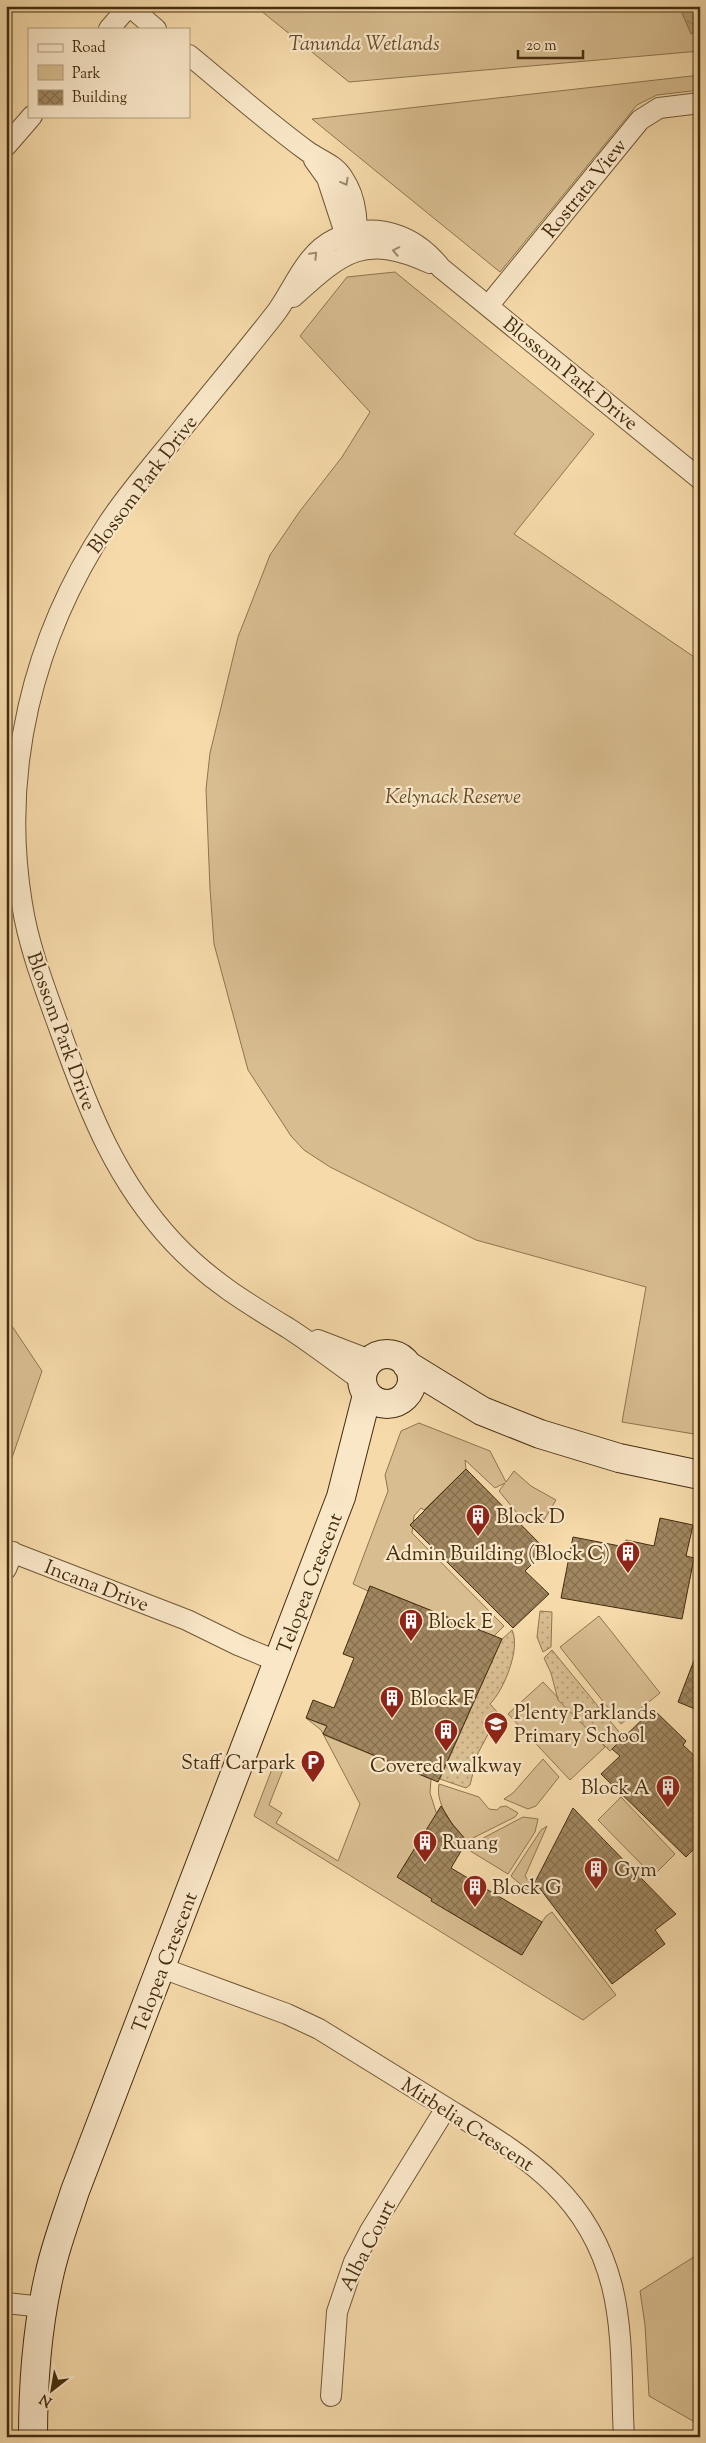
<svg xmlns="http://www.w3.org/2000/svg" width="706" height="2443" font-family="'Sorts Mill Goudy',serif">
	<style>
		.green { fill: #d8bd90; stroke: #8e7550 }
		.garden { fill: url(#garden-dots); stroke: #8e7550 }
		.water { fill: url(#water-ripples); stroke: #8a714c }
		.building { fill: url(#building-cross-hatch); stroke: #442d0f }
		.lines { fill: none; stroke-linecap: round; stroke-linejoin: round }
		.street-casing { stroke: #705836; stroke-width: 22 }
		.secondary-casing { stroke: #442d0f; stroke-width: 30 }
		.street { stroke: #f9e7c8; stroke-width: 20 }
		.secondary { stroke: #f9e7c8; stroke-width: 28 }
		.oneway { stroke: #9e8a6c }
		.labels { text-anchor: middle; stroke-width: 4.5; stroke-linejoin: round; paint-order: stroke }
		.park-label { font-size: 20px; font-style: italic; fill: #624a29; stroke: #f9e7c8 }
		.street-label { font-size: 20px; fill: #442d0f; stroke: #f9e7c8 }
		.poi-label { font-size: 20px; fill: #442d0f; stroke: #f9e7c8; text-anchor: start }
	</style>
	<defs>
		<pattern id="garden-dots" width="8" height="8" patternUnits="userSpaceOnUse" patternTransform="scale(1.25)"><rect width="8" height="8" fill="#d8bd90"/><path d="M2 2h.1M6 6h.1" fill="none" stroke="#b19a74" stroke-width="1.8" stroke-linecap="round"/></pattern>
		<pattern id="water-ripples" width="26" height="14" patternUnits="userSpaceOnUse" patternTransform="scale(1.25)"><rect width="26" height="14" fill="#b99f75"/><path d="M2 4q2-2 4 0t4 0M15 11q2-2 4 0t4 0" fill="none" stroke="#98825e"/></pattern>
		<pattern id="building-cross-hatch" width="8" height="8" patternUnits="userSpaceOnUse" patternTransform="scale(1.25)"><rect width="8" height="8" fill="#a18760"/><path d="M0 0l8 8M0 8l8-8" fill="none" stroke="#856f4e"/></pattern>
	</defs>
	<rect width="100%" height="100%" fill="#f6daaa"/>
	<filter id="stains"><feTurbulence type="fractalNoise" baseFrequency=".004" numOctaves="4"/><feColorMatrix values="0 0 0 0 .2 0 0 0 0 .09 0 0 0 0 .02 0 0 0 .5 -.17"/></filter>
	<radialGradient id="worn" r=".72"><stop offset=".6" stop-color="#630" stop-opacity="0"/><stop offset="1" stop-color="#630" stop-opacity=".3"/></radialGradient>
	<path class="green" d="M255,6H700V51L349,82Z
		M700,75V90L657,95L637,105L500,272L312,119Z
		M395,272L594,434L514,534L700,661V1435L622,1422L646,1287L476,1240L330,1167L304,1150L291,1136L248,1070L214,944L210,889L206,789L210,753L238,637L270,555L300,511L342,457L370,412L300,336L347,277Z
		M6,1317L42,1371L6,1475Z
		M419,1423L490,1451L506,1482L514,1471L531,1486L556,1500L544,1520L517,1513L499,1491L505,1483L495,1488L465,1460L466,1469L424,1510L421,1508L414,1516L412,1533L504,1626L495,1635L482,1664L480,1630L370,1586L368,1591L353,1584L388,1491L385,1475L401,1431Z
		M599,1616L660,1693L621,1724L560,1647Z
		M543,1682L605,1747L570,1780L508,1714Z
		M306,1718L327,1726L324,1735L431,1779L430,1793L438,1818L425,1832L398,1876L433,1898L432,1901L521,1955L546,1916L552,1912L616,1995L583,2020L254,1816L272,1769L280,1768L286,1762L269,1805L282,1813L276,1823L338,1861L360,1804L321,1730Z
		M543,1759L559,1777L536,1806L528,1809L504,1799L513,1793Z
		M439,1784L479,1797L489,1809L497,1810L500,1807L506,1806L518,1813L515,1817L467,1841C454,1826 435,1806 439,1784Z
		M621,1797L675,1854L653,1876L598,1820Z
		M523,1817L538,1819L535,1832L508,1874L467,1849L470,1845Z
		M547,1826L525,1876L532,1886L527,1890L511,1876L541,1830Z
		M700,2253V2425L649,2396L645,2325L640,2291Z"/>
	<path class="garden" d="M540,1611L552,1612L551,1647L543,1652L537,1637Z
		M512,1630C521,1648 504,1690 490,1704L499,1714L478,1753L470,1785L466,1788L440,1779L501,1640Z
		M552,1650L624,1738L610,1751L558,1700L551,1673L544,1658Z"/>
	<path class="water" d="M679,6H700V30L691,34Z"/>
	<path class="building" d="M466,1469L546,1550L525,1571L549,1594L513,1628L410,1525Z
		M660,1518L693,1525L686,1556L694,1558L682,1619L561,1598L573,1537L625,1547L626,1540L654,1546Z
		M370,1586L502,1639L438,1782L323,1734L327,1726L306,1718L313,1700L334,1708L354,1658L343,1654Z
		M698,1650H700V1711L678,1702Z
		M653,1709L686,1741L683,1745L700,1761V1843L686,1857L601,1774L620,1756L612,1749Z
		M441,1806L452,1824L467,1841L451,1868L542,1922L522,1955L431,1901L432,1899L397,1877Z
		M573,1808L676,1914L655,1930L665,1944L612,1984L535,1882Z"/>
	<g class="lines">
		<defs>
			<path id="street" d="M129,6L156,29
				M109,29L129,6
				M189,55C228,87 266,121 307,151C319,160 335,164 343,178C358,200 358,226 355,251
				M6,146L32,116
				M314,160L327,178L344,230L352,247
				M293,297C343,252 363,233 430,263
				M488,306L640,120L659,108L700,103
				M318,1340L370,1360
				M361,1380C337,1363 313,1344 288,1328C245,1302 209,1280 174,1243C116,1181 89,1112 61,1033C46,991 29,949 22,904C0,771 33,637 107,525C130,490 159,458 185,425C215,388 246,351 275,314C294,289 305,253 335,239C376,220 415,235 441,268L700,479
				M6,1550L187,1620L238,1645L279,1662
				M6,1569L13,1552
				M162,1968L287,2014L319,2029C361,2055 403,2081 445,2107C522,2155 588,2191 612,2286C624,2334 621,2387 624,2437
				M6,2303L43,2307
				M331,2396L337,2312L354,2262L370,2231L446,2108"/>
			<path id="secondary" d="M362 1379a25 25 0 1 1 50 0a25 25 0 1 1-50 0Z
				M407,1365L482,1411L540,1434L619,1458L700,1475
				M33,2437C33,2383 37,2328 49,2276C55,2247 66,2219 75,2191L341,1497L367,1395"/>
		</defs>
		<use href="#street" class="street-casing"/>
		<use href="#secondary" class="secondary-casing"/>
		<use href="#street" class="street"/>
		<use href="#secondary" class="secondary"/>
	</g>
	<defs><path id="oneway-chevron" d="M-2-3.5L2.5 0L-2 3.5" fill="none" stroke-width="1.6" stroke-linecap="round" stroke-linejoin="round" transform="scale(1.25)"/></defs>
	<g class="oneway">
		<use href="#oneway-chevron" transform="translate(345 182) rotate(61)"/>
		<use href="#oneway-chevron" transform="translate(396 251) rotate(-169)"/>
		<use href="#oneway-chevron" transform="translate(314 255) rotate(-46)"/>
	</g>
	<defs>
		<symbol id="building-pin" viewBox="-11 -11 22 30"><path d="M0 17L-7.5 6A9.5 9.5 0 1 1 7.5 6Z" fill="#8f2418" stroke="#f9e7c8"/><path d="M-4-6H4V6H1V3H-1V6H-4ZM-2.5-4.3h1.7v1.8h-1.7ZM.8-4.3h1.7v1.8H.8ZM-2.5-1h1.7V.8h-1.7ZM.8-1h1.7V.8H.8Z" fill="#fff"/></symbol>
		<symbol id="school-pin" viewBox="-11 -11 22 30"><path d="M0 17L-7.5 6A9.5 9.5 0 1 1 7.5 6Z" fill="#8f2418" stroke="#f9e7c8"/><path d="M0-5L7-2L0 1L-7-2ZM-4 1L0 2.5L4 1V4Q0 6-4 4Z" fill="#fff"/></symbol>
		<symbol id="parking-pin" viewBox="-11 -11 22 30"><path d="M0 17L-7.5 6A9.5 9.5 0 1 1 7.5 6Z" fill="#8f2418" stroke="#f9e7c8"/><path d="M-3.5-5.5H1a3.5 3.5 0 0 1 0 7H-1V5.5H-3.5ZM-1-3.4V-.6H.8a1.4 1.4 0 0 0 0-2.8Z" fill="#fff"/></symbol>
	</defs>
	<g fill-rule="evenodd">
		<use href="#building-pin" x="464" y="1502" width="28" height="38"/>
		<use href="#building-pin" x="614" y="1539" width="28" height="38"/>
		<use href="#building-pin" x="397" y="1607" width="28" height="38"/>
		<use href="#building-pin" x="378" y="1684" width="28" height="38"/>
		<use href="#school-pin" x="482" y="1710" width="28" height="38"/>
		<use href="#building-pin" x="432" y="1717" width="28" height="38"/>
		<use href="#parking-pin" x="299" y="1748" width="28" height="38"/>
		<use href="#building-pin" x="654" y="1773" width="28" height="38"/>
		<use href="#building-pin" x="411" y="1828" width="28" height="38"/>
		<use href="#building-pin" x="582" y="1855" width="28" height="38"/>
		<use href="#building-pin" x="461" y="1873" width="28" height="38"/>
	</g>
	<g class="labels">
		<g class="park-label">
			<text x="364" y="50">Tanunda Wetlands</text>
			<text x="453" y="803">Kelynack Reserve</text>
		</g>
		<g class="street-label">
			<text transform="translate(584 188) rotate(-51)" y="7">Rostrata View</text>
			<text transform="translate(571 373) rotate(39)" y="7">Blossom Park Drive</text>
			<text transform="translate(142 484) rotate(-53)" y="7">Blossom Park Drive</text>
			<text transform="translate(62 1031) rotate(70)" y="7">Blossom Park Drive</text>
			<text transform="translate(309 1583) rotate(-69)" y="7">Telopea Crescent</text>
			<text transform="translate(97 1585) rotate(21)" y="7">Incana Drive</text>
			<text transform="translate(164 1962) rotate(-69)" y="7">Telopea Crescent</text>
			<text transform="translate(468 2124) rotate(33)" y="7">Mirbelia Crescent</text>
			<text transform="translate(367 2245) rotate(-63)" y="7">Alba Court</text>
		</g>
		<g class="poi-label">
			<text x="496" y="1523">Block D</text>
			<text x="610" y="1560" text-anchor="end">Admin Building (Block C)</text>
			<text x="428" y="1628">Block E</text>
			<text x="410" y="1705">Block F</text>
			<text x="514" y="1719">Plenty Parklands<tspan x="514" dy="23">Primary School</tspan></text>
			<text x="296" y="1769" text-anchor="end">Staff Carpark</text>
			<text x="446" y="1772" text-anchor="middle">Covered walkway</text>
			<text x="650" y="1794" text-anchor="end">Block A</text>
			<text x="442" y="1849">Ruang</text>
			<text x="614" y="1876">Gym</text>
			<text x="492" y="1894">Block G</text>
		</g>
	</g>
	<rect width="706" height="2443" fill="none" stroke="#f6daaa" stroke-width="25"/>
	<rect x="8" y="8" width="691" height="2428" fill="none" stroke="#442d0f" stroke-width="2.5"/>
	<rect x="12" y="12" width="681" height="2418" fill="none" stroke="#442d0f"/>
	<rect x="28" y="28" width="162" height="90" fill="#f9e7c8" stroke="#b19d7e"/>
	<rect x="38" y="44" width="25" height="8" fill="#f9e7c8" stroke="#b19d7e"/>
	<text x="72" y="52" font-size="15" fill="#442d0f">Road</text>
	<rect x="38" y="65" width="25" height="15" fill="#d8bd90" stroke="#b19d7e"/>
	<text x="72" y="78" font-size="15" fill="#442d0f">Park</text>
	<rect x="38" y="90" width="25" height="15" fill="url(#building-cross-hatch)" stroke="#b19d7e"/>
	<text x="72" y="102" font-size="15" fill="#442d0f">Building</text>
	<g transform="translate(52 2390) rotate(211)" stroke="#f9e7c8" stroke-width="4" paint-order="stroke">
	<path d="M0-4L9 19L0 12L-9 19Z" fill="#442d0f"/>
	<text y="-8" font-size="14" font-weight="bold" text-anchor="middle" fill="#442d0f">N</text>
	</g>
	<path d="M518 50v8h65v-8" fill="none" stroke="#442d0f" stroke-width="2.5"/>
	<text x="526" y="50" font-size="15" fill="#442d0f" stroke="#f9e7c8" stroke-width="4" paint-order="stroke">20 m</text>
	<rect width="100%" height="100%" filter="url(#stains)"/>
	<rect width="100%" height="100%" fill="url(#worn)"/>
</svg>
